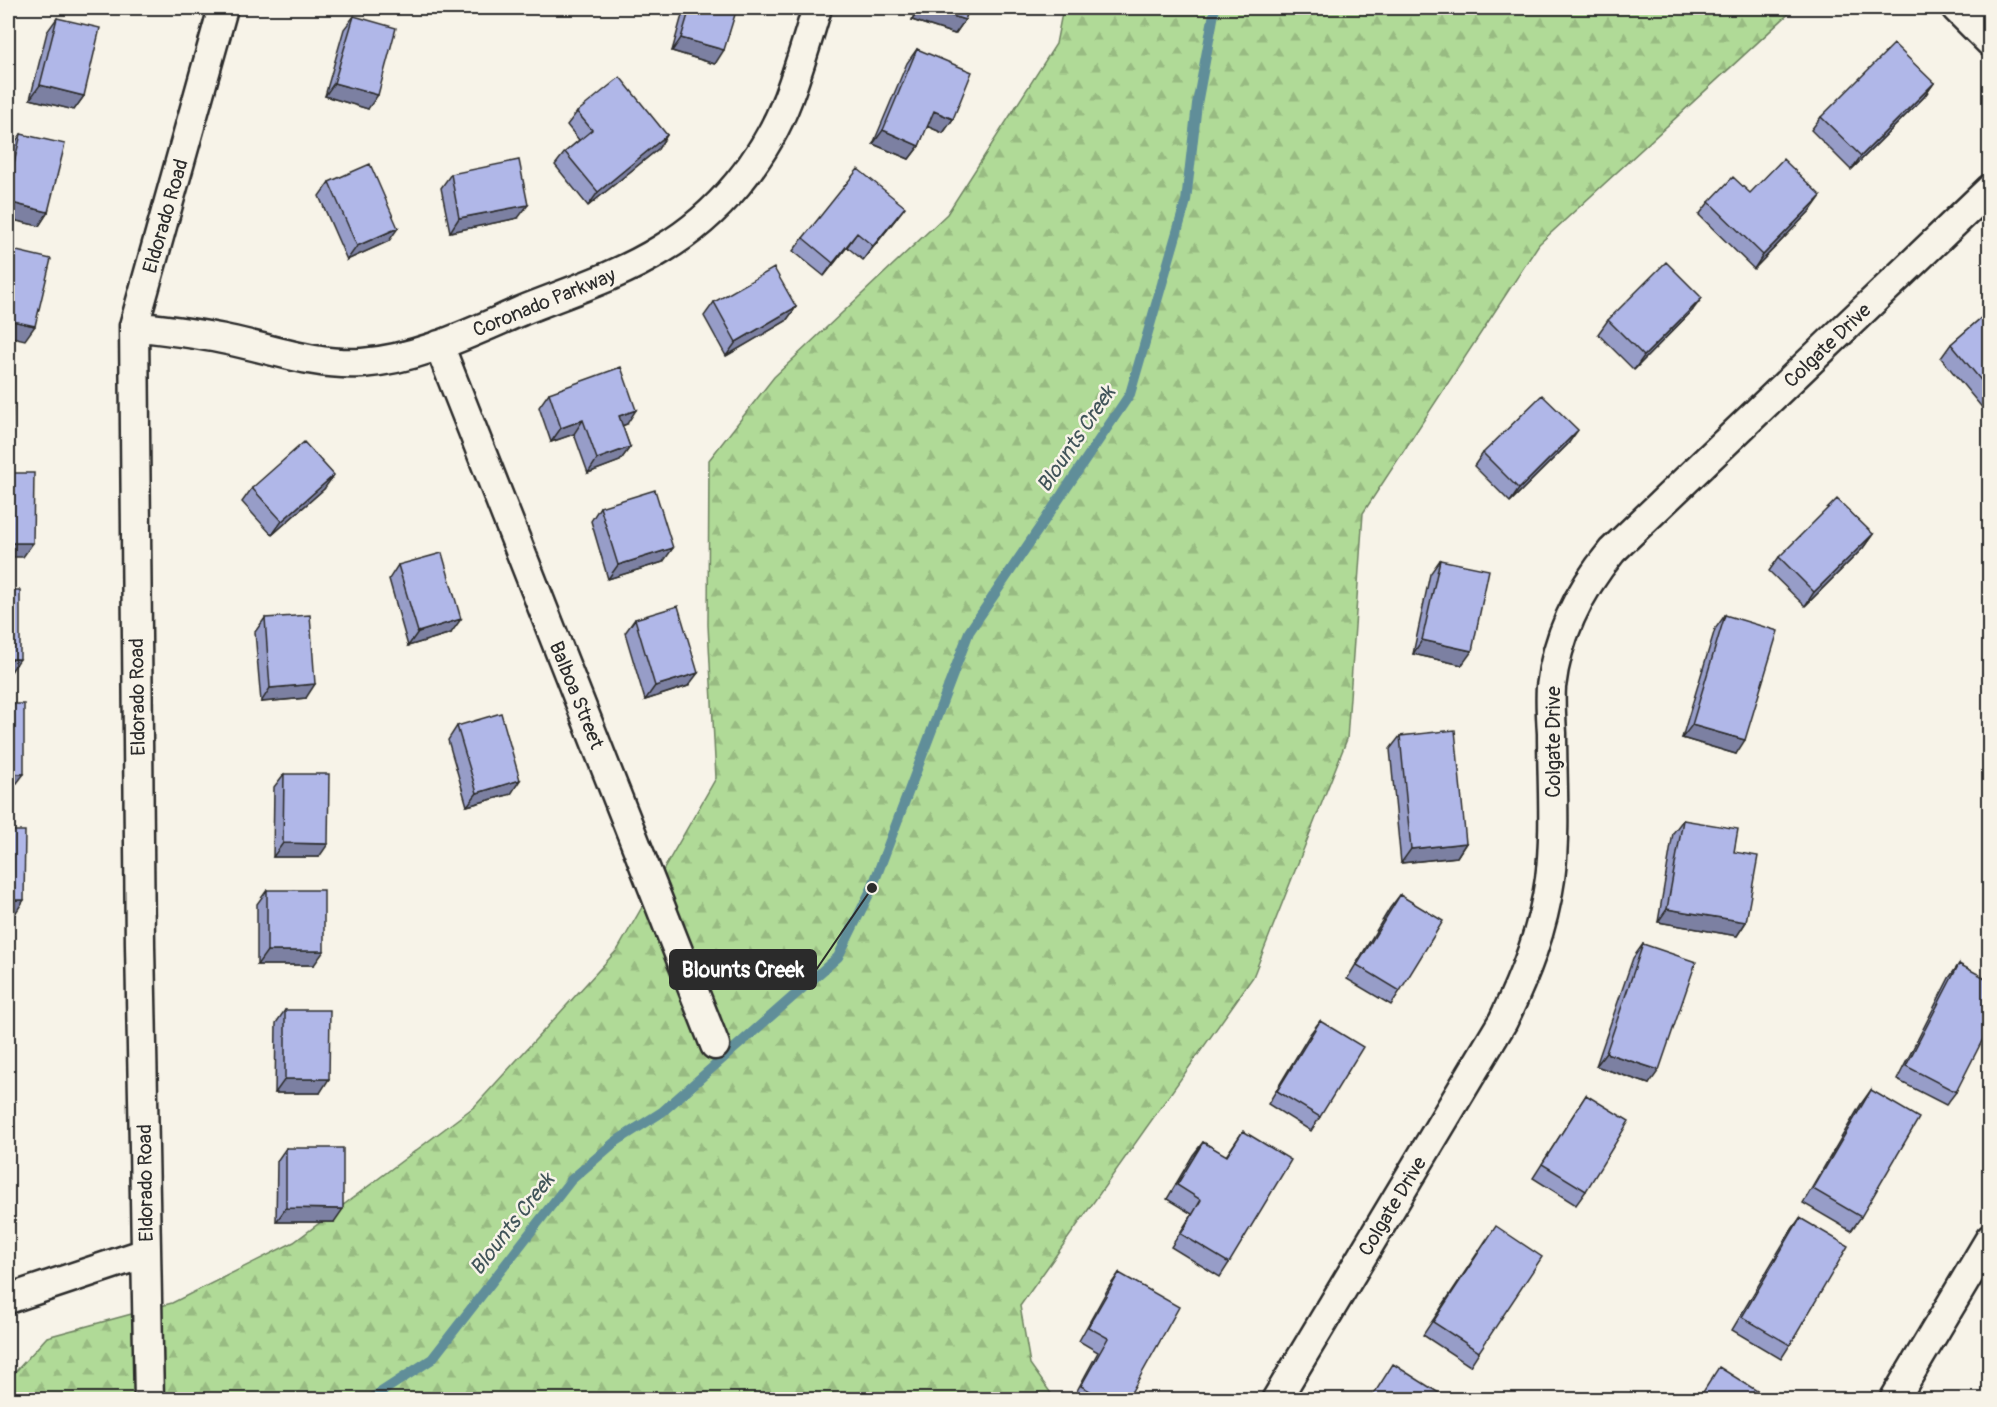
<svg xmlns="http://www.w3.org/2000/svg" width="1997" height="1407" font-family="Pangolin,sans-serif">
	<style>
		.forest { fill: url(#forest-firs); stroke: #6e8261; stroke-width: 1.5 }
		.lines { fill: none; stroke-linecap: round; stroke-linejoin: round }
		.stream { stroke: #608e99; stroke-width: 10 }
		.minor-casing { stroke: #2b2b2b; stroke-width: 33 }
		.minor { stroke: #f7f3e8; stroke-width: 28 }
		.wall { fill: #979dc8; stroke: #2b2b2b; stroke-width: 1.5 }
		.shaded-wall { fill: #7b80a2; stroke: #2b2b2b; stroke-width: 1.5 }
		.building { fill: #b0b7e8; stroke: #2b2b2b; stroke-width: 1.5 }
		.labels { text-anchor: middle; stroke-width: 5; stroke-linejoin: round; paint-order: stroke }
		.street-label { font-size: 20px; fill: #2b2b2b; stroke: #f7f3e8 }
		.water-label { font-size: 21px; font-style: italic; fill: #415459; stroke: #f7f3e8 }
		.leader { fill: none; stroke: #2b2b2b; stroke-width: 2 }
		.callout-dot { fill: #2b2b2b; stroke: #f7f3e8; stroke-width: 2 }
		.callout { fill: #2b2b2b; stroke: #2b2b2b; stroke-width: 2 }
		.callout-label { font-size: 21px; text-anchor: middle; font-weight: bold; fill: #fff }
	</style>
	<defs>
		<pattern id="forest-firs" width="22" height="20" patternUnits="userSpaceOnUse" patternTransform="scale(1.5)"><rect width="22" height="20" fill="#b0da97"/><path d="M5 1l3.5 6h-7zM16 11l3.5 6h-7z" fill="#98bb82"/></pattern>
	</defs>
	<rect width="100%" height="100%" fill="#f7f3e8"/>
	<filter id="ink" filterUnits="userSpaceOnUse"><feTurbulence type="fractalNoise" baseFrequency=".0167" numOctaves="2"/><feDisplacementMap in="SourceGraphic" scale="12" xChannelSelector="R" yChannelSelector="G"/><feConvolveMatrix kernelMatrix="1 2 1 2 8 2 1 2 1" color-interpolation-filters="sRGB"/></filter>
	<g filter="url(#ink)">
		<path class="forest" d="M1063,8H1795L1539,244L1363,513L1347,739L1253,977L1020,1306L1030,1364L1055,1399L8,1400V1380L47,1337L172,1303L294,1242L475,1106L618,949L716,778L708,625L709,460L774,377L947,214L1056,44Z"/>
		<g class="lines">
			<path class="stream" d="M369,1400L432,1359L571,1180L615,1142L662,1112L838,957L872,888L969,632L1130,394L1186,201L1197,104L1215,8"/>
			<defs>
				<path id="minor" d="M1956,8L1990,42
					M134,326C165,330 197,333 228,340C272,349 316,366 362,363C418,359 470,333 521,311C568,292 619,276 662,249C718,216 765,159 788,98C799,69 808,38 817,8
					M439,345L715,1045
					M8,1299L146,1253
					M149,1400L140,946L134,326L223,8
					M1276,1400L1503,1021C1525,975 1543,930 1550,879C1556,831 1552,781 1552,733C1551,718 1550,702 1551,687C1557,635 1579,591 1612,551L1990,189
					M1894,1400L1990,1239"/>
			</defs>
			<use href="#minor" class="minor-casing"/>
			<use href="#minor" class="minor"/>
		</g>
		<path class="wall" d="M684,8H737L715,64L672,51Z
			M916,8H969L965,20L955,34L912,20Z
			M354,16L368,109L325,96L344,29Z
			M57,18L84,96L74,110L30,99L47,32Z
			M917,49L953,119L943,133L927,126L919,146L909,159L873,144L907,63Z
			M1934,83L1924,97L1851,170L1811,130L1821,117Z
			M577,112L667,135L658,149L588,206L555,165L565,152L579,140L567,125Z
			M21,134L48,212L39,226L8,219V163L11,148Z
			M451,174L518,218L450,232L441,188Z
			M329,182L389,241L347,260L319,196Z
			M1750,193L1811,210L1754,269L1699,215L1709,202Z
			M895,220L863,260L847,247L824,276L793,251L803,238Z
			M714,302L796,307L786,321L726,356L704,316Z
			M1692,311L1634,370L1598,334L1608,320Z
			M1989,311V416L1941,358L1951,344Z
			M549,393L627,424L622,426L630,447L620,461L588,473L574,434L551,442L539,407Z
			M1568,444L1510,502L1474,466L1483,453Z
			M252,488L324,489L272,535L242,502Z
			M600,507L663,562L608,579L591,521Z
			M1873,534L1863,548L1805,606L1769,571L1779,557Z
			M1440,560L1462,665L1413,654L1430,574Z
			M398,565L451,633L408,646L389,579Z
			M1725,615L1736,754L1682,738L1715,629Z
			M265,618L306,698L261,702L255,632Z
			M635,619L688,686L645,700L625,633Z
			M457,726L511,794L467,806L448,740Z
			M1400,736L1466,843L1457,857L1401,863L1390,749Z
			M284,774L319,857H273L274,787Z
			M1683,820L1734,852L1746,922L1737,936L1658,922L1673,833Z
			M267,890L314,965H257V904Z
			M1400,895V991L1391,1005L1347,979L1390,908Z
			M1643,944L1649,1084L1596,1066L1633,958Z
			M1959,964L1956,1092L1946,1105L1897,1080L1949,978Z
			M285,1010L320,1093H275L276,1023Z
			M1320,1021V1117L1311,1131L1268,1104L1310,1034Z
			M1871,1090L1861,1217L1851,1231L1803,1203L1861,1104Z
			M1586,1095V1191L1576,1205L1533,1178Z
			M1243,1131L1229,1263L1220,1277L1171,1247L1192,1214L1167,1199L1193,1155L1203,1142L1226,1156Z
			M286,1148L334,1222H276L277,1161Z
			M1800,1218L1790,1345L1781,1359L1732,1330L1790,1232Z
			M1486,1240L1479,1352L1470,1366L1423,1335Z
			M1119,1273L1127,1400H1072L1098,1352L1079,1341L1109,1287Z"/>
		<path class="shaded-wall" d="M921,8H928L965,20L955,34L912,20Z
			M681,38L724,50L715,64L672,51Z
			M334,83L378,95L368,109L325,96Z
			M1934,83L1924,97L1851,170L1861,156Z
			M40,85L84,96L74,110L30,99Z
			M934,111L953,119L943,133L924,125Z
			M883,130L919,146L909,159L873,144Z
			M667,135L658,149L588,206L598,192Z
			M1821,196L1811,210L1754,269L1763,255Z
			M8,202L48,212L39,226L8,219Z
			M528,205L518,218L450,232L459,218Z
			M905,207L895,220L863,260L873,246Z
			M398,228L389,241L347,260L357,246Z
			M857,233L847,247L824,276L833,263Z
			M1702,298L1692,311L1634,370L1644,356Z
			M796,307L786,321L726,356L736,342Z
			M8,320L35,326L25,340L8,336Z
			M636,410L627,424L610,430L619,416Z
			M583,420L574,434L551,442L561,428Z
			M1578,430L1568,444L1510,502L1519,489Z
			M8,438H12L8,445Z
			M630,447L620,461L588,473L597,459Z
			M334,475L324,489L272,535L282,521Z
			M1873,534L1863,548L1805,606L1814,592Z
			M8,543H33L23,557H8Z
			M673,548L663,562L608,579L618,565Z
			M461,619L451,633L408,646L418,632Z
			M1422,640L1472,651L1462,665L1413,654Z
			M8,659H20L10,673H8Z
			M698,673L688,686L645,700L655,686Z
			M315,684L306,698L261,702L270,688Z
			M1692,725L1745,740L1736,754L1682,738Z
			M8,773L24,774L14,787H8Z
			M520,780L511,794L467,806L477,793Z
			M283,843L328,844L319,857H273Z
			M1466,843L1457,857L1401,863L1411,849Z
			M8,900H24L15,914H8Z
			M1667,909L1746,922L1737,936L1658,922Z
			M267,951H324L314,965H257Z
			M1606,1053L1659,1070L1649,1084L1596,1066Z
			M285,1079H329L320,1093H275Z
			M286,1208L343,1209L334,1222H276Z"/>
		<path class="building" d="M690,8H737L724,50L681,38Z
			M928,8H969L965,20Z
			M354,16L396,28L378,95L334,83Z
			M57,18L100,28L84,96L40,85Z
			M1894,44L1934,83L1861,156L1821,117Z
			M917,49L972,72L953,119L934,111L919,146L883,130Z
			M620,77L667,135L598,192L565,152L592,130L577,112Z
			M21,134L65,144L48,212L8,202V188Z
			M1783,159L1821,196L1763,255L1709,202L1733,177L1750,193Z
			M519,160L528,205L459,218L451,174Z
			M370,164L398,228L357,246L329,182Z
			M858,169L905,207L873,246L857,233L833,263L803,238Z
			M8,249L51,259L35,326L8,320Z
			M1666,262L1702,298L1644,356L1608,320Z
			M774,268L796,307L736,342L714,302Z
			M1989,311V390L1951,344Z
			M621,367L636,410L619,416L630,447L597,459L583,420L561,428L549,393Z
			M8,368H13L12,438H8Z
			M1542,395L1578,430L1519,489L1483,453Z
			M304,442L334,475L282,521L252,488Z
			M8,473H34L33,543H8Z
			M655,490L673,548L618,565L600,507Z
			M1837,499L1873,534L1814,592L1779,557Z
			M442,553L461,619L418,632L398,565Z
			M1440,560L1489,570L1472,651L1422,640Z
			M8,590H20V659H8Z
			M678,606L698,673L655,686L635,619Z
			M310,615L315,684L270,688L265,618Z
			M1725,615L1778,631L1745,740L1692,725Z
			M8,704H24V774L8,773Z
			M501,713L520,780L477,793L457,726Z
			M1455,730L1466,843L1411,849L1400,736Z
			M284,774H329L328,844L283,843Z
			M1683,820L1738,829L1734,852L1758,856L1746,922L1667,909Z
			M8,831H25L24,900H8Z
			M267,890H324V951H267Z
			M1400,895L1443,921L1400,991L1357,965Z
			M1643,944L1696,962L1659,1070L1606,1053Z
			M1959,964L1989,980V1027L1956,1092L1906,1066Z
			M285,1010H330L329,1079H285Z
			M1320,1021L1363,1047L1320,1117L1277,1091Z
			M1871,1090L1919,1118L1861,1217L1813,1189Z
			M1586,1095L1629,1121L1586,1191L1542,1164Z
			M1243,1131L1291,1160L1229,1263L1181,1234L1201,1200L1177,1185L1203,1142L1227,1156Z
			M286,1148H343V1209L286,1208Z
			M1800,1218L1848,1246L1790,1345L1742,1317Z
			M1496,1226L1542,1257L1479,1352L1433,1322Z
			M1119,1273L1179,1307L1127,1400H1106L1081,1386L1108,1338L1088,1327Z
			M1393,1364L1450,1400H1370Z
			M1719,1367L1762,1394L1759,1400H1698Z"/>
	</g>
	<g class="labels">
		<g class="street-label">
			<text transform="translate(165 216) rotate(-74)" y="7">Eldorado Road</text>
			<text transform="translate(544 302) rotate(-22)" y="7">Coronado Parkway</text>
			<text transform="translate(1827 345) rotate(-44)" y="7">Colgate Drive</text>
			<text transform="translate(577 695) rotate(68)" y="7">Balboa Street</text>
			<text transform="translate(137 697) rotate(-91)" y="7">Eldorado Road</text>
			<text transform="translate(1553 742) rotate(-90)" y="7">Colgate Drive</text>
			<text transform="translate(145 1183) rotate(-91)" y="7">Eldorado Road</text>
			<text transform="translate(1392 1206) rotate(-59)" y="7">Colgate Drive</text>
		</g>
		<g class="water-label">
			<text transform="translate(1076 439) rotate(-56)" y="7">Blounts Creek</text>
			<text transform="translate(512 1224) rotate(-52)" y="7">Blounts Creek</text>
		</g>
	</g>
	<path class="leader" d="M872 888L816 970"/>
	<circle class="callout-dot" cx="872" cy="888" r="6"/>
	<rect class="callout" x="670" y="950" width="146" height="39" rx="6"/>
	<g class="callout-label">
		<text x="743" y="977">Blounts Creek</text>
	</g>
	<rect width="1997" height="1407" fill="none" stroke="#f7f3e8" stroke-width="30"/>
	<rect x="15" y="15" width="1967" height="1377" fill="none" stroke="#2b2b2b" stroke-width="2" filter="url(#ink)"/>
</svg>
